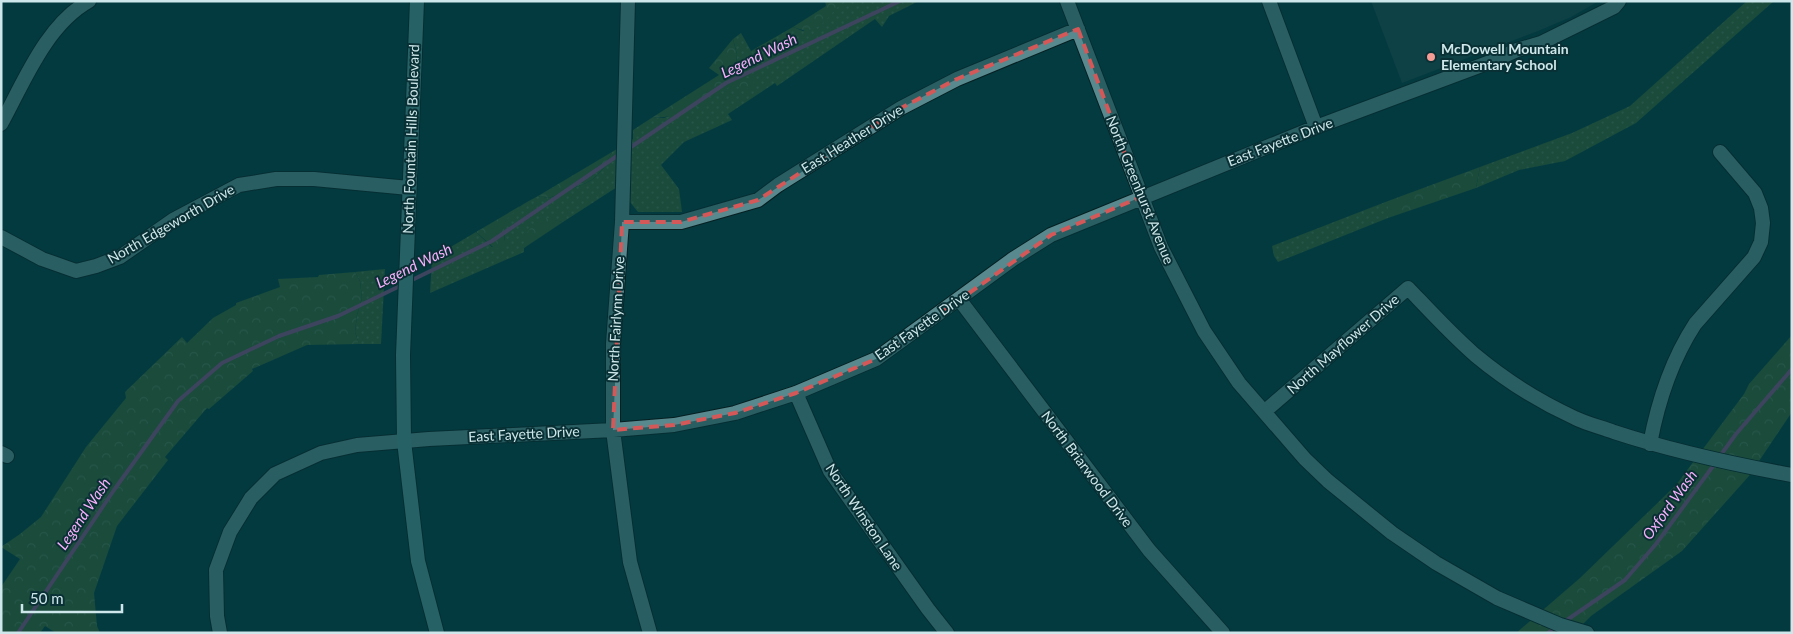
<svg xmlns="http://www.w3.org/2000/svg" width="1793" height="634" font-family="Lato,sans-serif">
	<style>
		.built { fill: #1a494d }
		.grass { fill: url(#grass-dots) }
		.forest { fill: url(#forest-crowns) }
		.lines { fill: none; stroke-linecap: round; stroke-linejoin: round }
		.stream { stroke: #815084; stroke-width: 4 }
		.minor-casing { stroke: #062022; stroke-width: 16 }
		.secondary-casing { stroke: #062022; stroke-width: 16 }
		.minor { stroke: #58898e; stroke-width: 14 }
		.secondary { stroke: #509096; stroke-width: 14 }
		.marked { fill: none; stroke: #d45858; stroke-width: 4; stroke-dasharray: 10 6; stroke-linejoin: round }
		.poi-dot { fill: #f59c95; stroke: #093034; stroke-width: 2 }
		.labels { text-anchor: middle; stroke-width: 4; stroke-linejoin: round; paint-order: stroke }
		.poi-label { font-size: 14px; font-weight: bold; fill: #cee7ea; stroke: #093034; text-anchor: start }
		.street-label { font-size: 14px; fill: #cee7ea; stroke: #093034 }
		.water-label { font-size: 15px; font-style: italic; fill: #f8b1fd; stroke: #093034 }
	</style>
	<defs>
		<pattern id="grass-dots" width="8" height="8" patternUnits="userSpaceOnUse" patternTransform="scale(1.25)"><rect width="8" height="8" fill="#356036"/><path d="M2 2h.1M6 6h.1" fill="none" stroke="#517753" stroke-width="1.8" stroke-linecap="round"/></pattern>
		<pattern id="forest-crowns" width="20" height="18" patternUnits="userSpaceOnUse" patternTransform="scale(1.25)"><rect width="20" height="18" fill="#356036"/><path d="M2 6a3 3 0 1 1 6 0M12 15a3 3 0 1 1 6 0" fill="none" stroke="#517753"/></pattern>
	</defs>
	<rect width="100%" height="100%" fill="#043b40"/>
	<path class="built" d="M1371,1H1599L1571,17L1538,31L1402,83Z"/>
	<path class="grass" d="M844,1H919L889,16L882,27L875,19L777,86L775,83L728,114L732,120L684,142L661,165L679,189L682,212H638L630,202L631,178L563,222L547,219L524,248V252L430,293L432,258L476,232L492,247L505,240C505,235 503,229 504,224C508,211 527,202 538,196L549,198L586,183L593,179L603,169L612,152L633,139V130L653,117L664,118L709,100L722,89L732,86L744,77L736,69L737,54L733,39L741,33L751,51L793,27L803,31Z
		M1747,1H1774L1636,123L1565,161L1519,170L1476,188L1480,167L1572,133L1630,106Z
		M1388,201V218L1278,262L1274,256L1272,246Z
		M385,269L381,344H359L355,332L357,315L362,298L360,281L355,272Z"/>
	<path class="forest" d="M825,1H844C826,17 819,38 793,27L826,6Z
		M733,39L737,54L736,69L744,77L753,80L754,84L749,89C743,88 736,85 730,87C721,89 716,95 710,100C694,110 671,119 653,117L719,75L709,68Z
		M612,152L603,169L593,179L586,183L549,198L538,196Z
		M1480,167L1476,188L1388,218V201Z
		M520,206L506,220L504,226L505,244L499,249L493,247L476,232Z
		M547,218L563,222L524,248C526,228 530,227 547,218Z
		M355,272L360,281L362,298L357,315L355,332L359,344L307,345L252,369L253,371L209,409L207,408L165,457L168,460L117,526L94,593L97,626L100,633H56L45,626L40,633H1V587L20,559L1,547L20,534L41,517L86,447L126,398L125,392L182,337L187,343L213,318L236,305V303L280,287L278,279L318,277L319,275Z
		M1792,335V412L1749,476L1682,551L1591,616L1574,633H1516L1580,578L1676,485L1744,394L1749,384Z"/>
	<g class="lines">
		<path class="stream" d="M628,149L726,83L900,1
			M410,281L492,241L620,154
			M1720,456L1736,434L1792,369
			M1564,622L1625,580L1656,544L1716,462
			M18,633L114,490L178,401L222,363L279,336L338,316L402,285
			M1548,633L1556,627"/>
		<defs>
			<path id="minor" d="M628,1L622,222L613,344V430L630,562L650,633
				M1067,1L1161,247L1204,331L1239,383L1305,459L1328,481L1392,533L1436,563L1497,598L1560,625L1587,633
				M1269,1L1316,127
				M1,124C24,82 46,25 89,1
				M622,222H681L758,200L778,185L901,108L957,79L1078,29
				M1,237L42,259L76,271L96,266L120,257L173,220L239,185L276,179H314L409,188
				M959,299L1149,550L1223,633
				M796,393L830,471L928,609L947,633
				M1264,412L1408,288C1430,311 1451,334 1475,355C1505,380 1540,402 1575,418C1587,424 1601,427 1614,432C1672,451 1732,464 1792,475
				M1650,444C1658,401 1671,361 1695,324L1754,257L1761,242L1763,223L1761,208L1755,193L1720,152
				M1,453L7,456
				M220,633L217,616L216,570L230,532L251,498L275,474L321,453L357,445L429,439L613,430L674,425L735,413L796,393L876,359L1013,259L1051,235L1316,127L1490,62L1517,50L1541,43L1614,7L1619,1"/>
			<path id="secondary" d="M417,1L403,355L404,441L418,561L437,633"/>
		</defs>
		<use href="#minor" class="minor-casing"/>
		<use href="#secondary" class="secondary-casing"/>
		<use href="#minor" class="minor"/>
		<use href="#secondary" class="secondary"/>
	</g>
	<path d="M0 0H1793V634H0ZM1078,29L1141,197L1051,235L876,359L796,393L735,413L674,425L613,430L622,222H681L758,200L901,108L957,79Z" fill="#043b40" fill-opacity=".55" fill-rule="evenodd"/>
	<path class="marked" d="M1078,29L1141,197L1051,235L876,359L796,393L735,413L674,425L613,430L622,222H681L758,200L901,108L957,79Z"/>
	<circle class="poi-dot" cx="1431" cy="57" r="5"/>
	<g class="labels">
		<g class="poi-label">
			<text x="1441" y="54">McDowell Mountain<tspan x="1441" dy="16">Elementary School</tspan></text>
		</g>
		<g class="street-label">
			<text transform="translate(411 139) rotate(-88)" y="5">North Fountain Hills Boulevard</text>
			<text transform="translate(852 139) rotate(-32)" y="5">East Heather Drive</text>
			<text transform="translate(1280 142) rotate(-21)" y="5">East Fayette Drive</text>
			<text transform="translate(1140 190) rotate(68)" y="5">North Greenhurst Avenue</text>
			<text transform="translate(171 224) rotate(-30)" y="5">North Edgeworth Drive</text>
			<text transform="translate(616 319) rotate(-87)" y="5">North Fairlynn Drive</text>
			<text transform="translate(922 325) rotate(-35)" y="5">East Fayette Drive</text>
			<text transform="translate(1343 344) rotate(-41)" y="5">North Mayflower Drive</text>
			<text transform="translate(524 434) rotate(-3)" y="5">East Fayette Drive</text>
			<text transform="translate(1087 469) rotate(53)" y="5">North Briarwood Drive</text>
			<text transform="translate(864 517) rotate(56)" y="5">North Winston Lane</text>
		</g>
		<g class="water-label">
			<text transform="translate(759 56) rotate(-26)" y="5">Legend Wash</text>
			<text transform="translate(414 266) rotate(-26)" y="5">Legend Wash</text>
			<text transform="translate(1670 505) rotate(-54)" y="5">Oxford Wash</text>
			<text transform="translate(84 514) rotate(-56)" y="5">Legend Wash</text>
		</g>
	</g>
	<rect width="1793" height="634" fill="none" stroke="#cee7ea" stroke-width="5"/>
	<path d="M22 604v8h100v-8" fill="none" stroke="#cee7ea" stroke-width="2.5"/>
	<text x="30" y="604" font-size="15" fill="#cee7ea" stroke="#093034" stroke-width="4" paint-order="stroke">50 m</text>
</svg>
